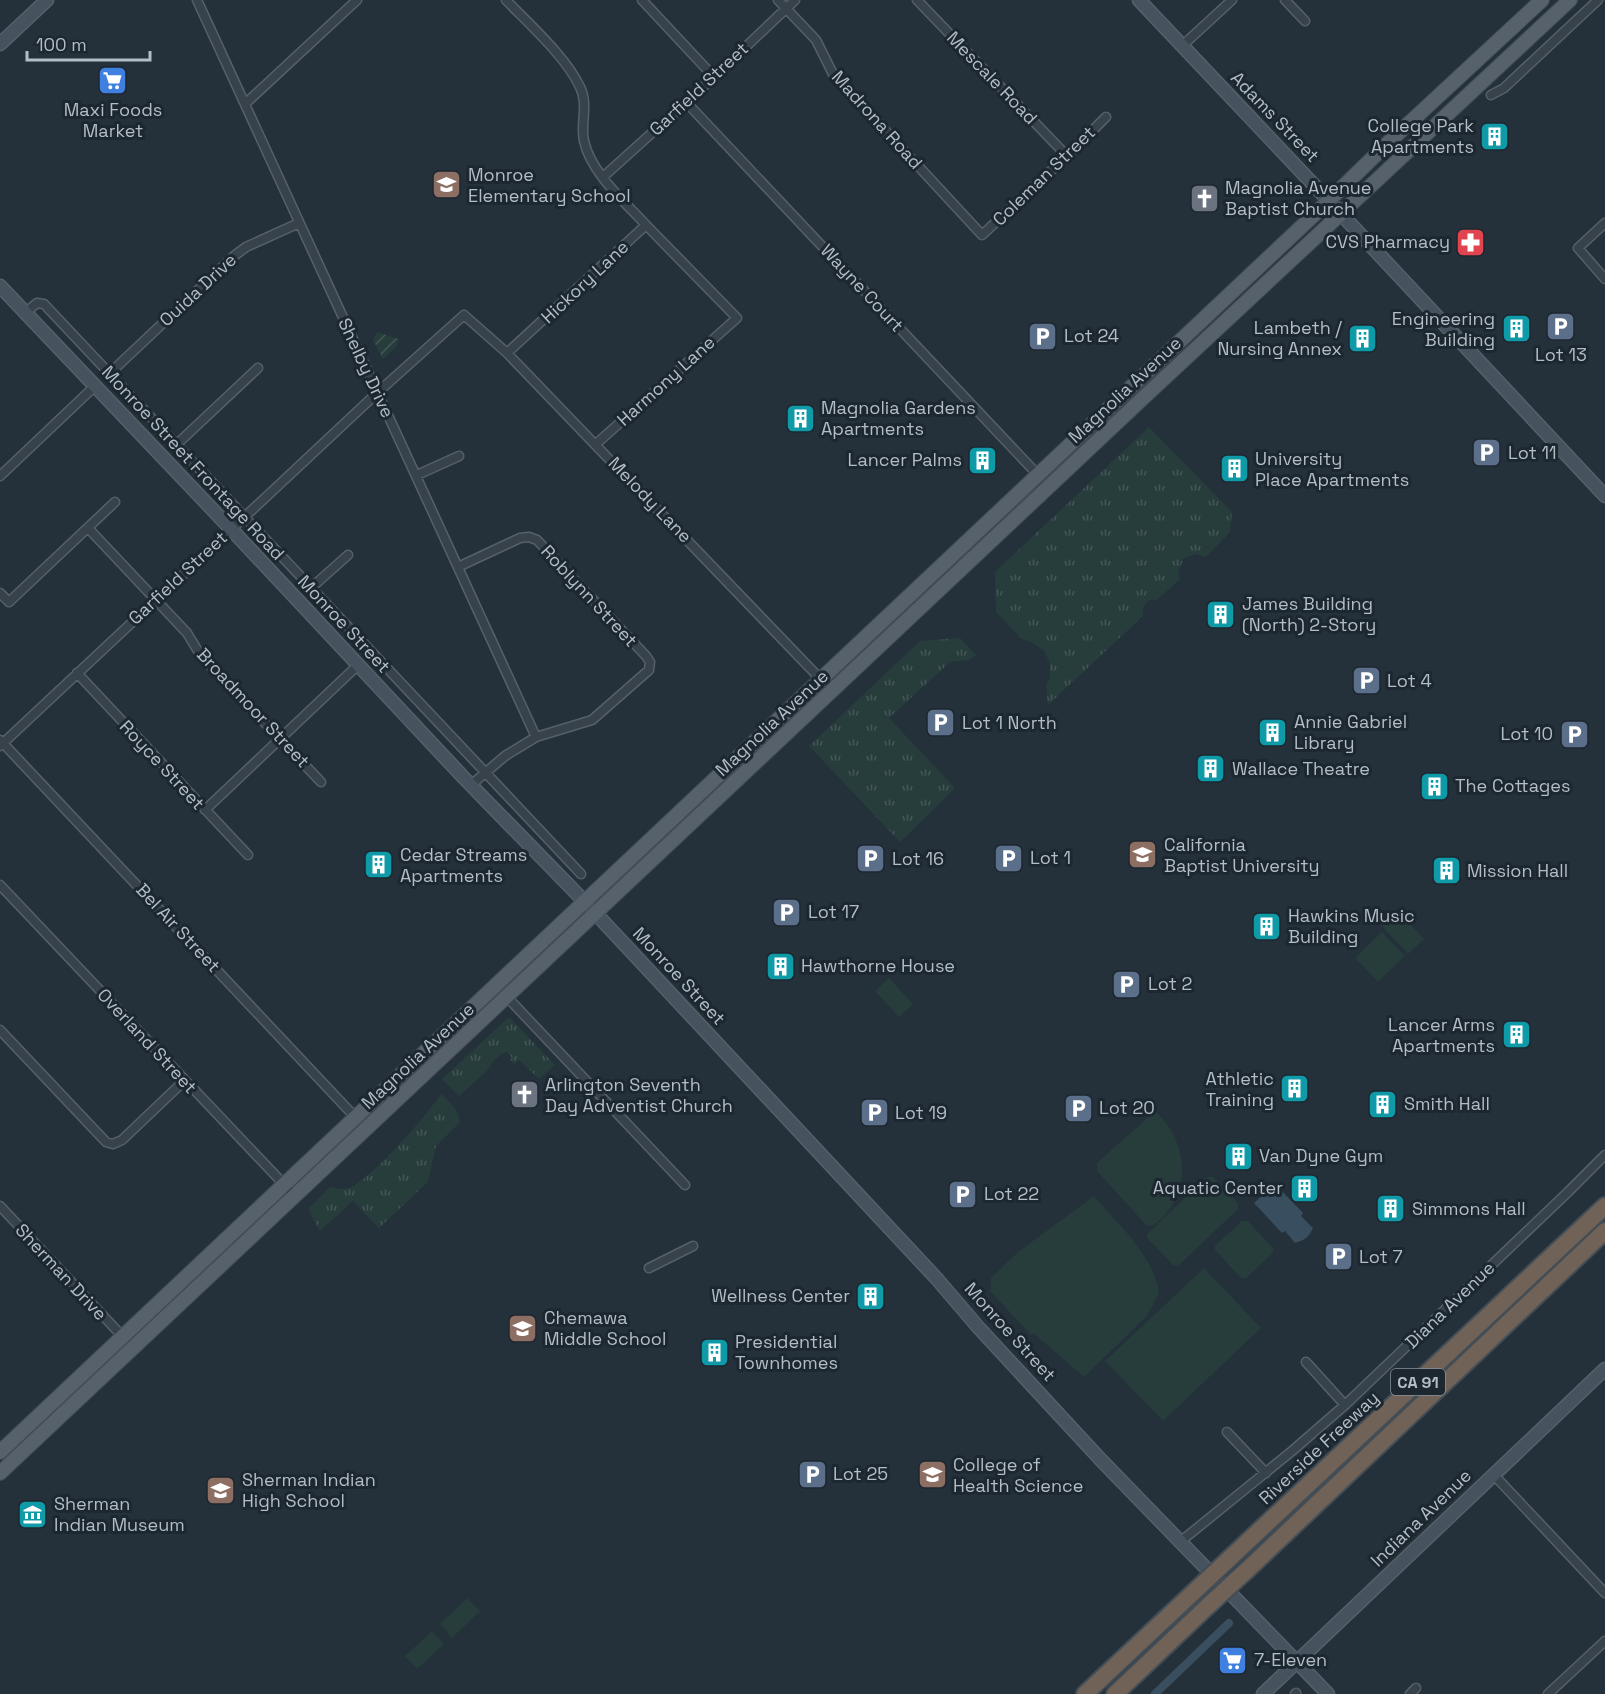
<svg xmlns="http://www.w3.org/2000/svg" width="1605" height="1694" font-family="'Space Grotesk',sans-serif">
	<style>
		.grass { fill: url(#grass-tufts) }
		.garden { fill: url(#garden-furrows) }
		.pitch { fill: #273d3c }
		.water { fill: #394f60 }
		.lines { fill: none; stroke-linecap: round; stroke-linejoin: round }
		.canal { stroke: #394f60; stroke-width: 8 }
		.street-casing { stroke: #566069; stroke-width: 11 }
		.secondary-casing { stroke: #566069; stroke-width: 15 }
		.primary-casing { stroke: #414b54; stroke-width: 16 }
		.highway-casing { stroke: #434d56; stroke-width: 20 }
		.street { stroke: #38424b; stroke-width: 8 }
		.secondary { stroke: #46525d; stroke-width: 12 }
		.primary { stroke: #56616b; stroke-width: 14 }
		.highway { stroke: #706256; stroke-width: 16 }
		.highway-bridge-casing { stroke: #434d56; stroke-width: 20; stroke-linecap: butt }
		.highway-bridge { stroke: #706256; stroke-width: 16 }
		.labels { text-anchor: middle; stroke-width: 6; stroke-linejoin: round; paint-order: stroke }
		.shield { fill: #1d2730; stroke: #869099; stroke-width: 1.5 }
		.shield-label { font-size: 16px; font-weight: bold; fill: #b3bdc6 }
		.street-label { font-size: 18px; fill: #b3bdc6; stroke: #1d2730 }
		.poi-label { font-size: 18px; fill: #b3bdc6; stroke: #1d2730; text-anchor: start }
	</style>
	<defs>
		<pattern id="grass-tufts" width="24" height="20" patternUnits="userSpaceOnUse" patternTransform="scale(1.5)"><rect width="24" height="20" fill="#273d3c"/><path d="M3 7l-1-3M5 7V3M7 7l1-3M15 17l-1-3M17 17v-4M19 17l1-3" fill="none" stroke="#445757"/></pattern>
		<pattern id="garden-furrows" width="10" height="10" patternUnits="userSpaceOnUse" patternTransform="scale(1.5)"><rect width="10" height="10" fill="#273d3c"/><path d="M-1 1l2-2M0 10L10 0M9 11l2-2" fill="none" stroke="#445757"/></pattern>
	</defs>
	<rect width="100%" height="100%" fill="#24303a"/>
	<path class="grass" d="M1149,427L1232,512L1230,532L1206,557L1196,554L1184,558L1178,571L1180,579L1157,600H1149C1144,605 1142,608 1143,616L1048,705L1046,685L1050,678V663L1044,651L1034,644L1022,639L996,612L995,572Z
		M960,638L976,655L969,660L950,662L889,718L955,788L900,842L809,746L920,641Z
		M509,1017L555,1065L539,1079L519,1060L514,1064L510,1060L512,1058L507,1052C498,1054 491,1063 488,1070L459,1096L442,1079Z
		M441,1094C449,1102 461,1110 459,1123L436,1146L428,1182L379,1228L353,1201L320,1231L310,1213L309,1208L330,1187C336,1188 343,1190 349,1188C370,1181 428,1114 441,1094Z"/>
	<path class="garden" d="M377,332L399,339L396,347L383,359L373,340Z"/>
	<path class="pitch" d="M1396,909L1424,939L1408,954L1380,924Z
		M1382,932L1405,956L1378,982L1355,958Z
		M889,978L913,1004L899,1017L875,991Z
		M1155,1111C1181,1134 1191,1173 1173,1204C1169,1212 1161,1219 1154,1225L1147,1226L1097,1171V1163Z
		M1207,1177H1213L1238,1203V1209L1178,1266L1173,1265L1147,1238V1234Z
		M1094,1196C1117,1223 1156,1258 1159,1294L1146,1317L1084,1377L1033,1333L1031,1335L991,1292V1278L1018,1252Z
		M1242,1221H1248L1273,1248V1253L1246,1278H1241L1215,1250V1246Z
		M1204,1268L1261,1328L1163,1421L1105,1361Z
		M467,1598L480,1611L452,1638L440,1624Z
		M432,1631L444,1644L417,1669L405,1656Z"/>
	<path class="water" d="M1275,1184L1303,1213L1301,1216L1313,1228C1309,1237 1305,1240 1295,1243L1285,1231L1282,1233L1254,1203Z"/>
	<g class="lines">
		<path class="canal" d="M1155,1694L1229,1623"/>
		<defs>
			<path id="street" d="M197,0L536,737
				M506,0C529,24 567,58 580,87C589,105 580,123 584,141C591,173 625,202 646,225L507,353
				M642,0L714,77
				M778,0L816,40L833,74L982,235L1067,156L1106,117
				M917,0L1067,156
				M1285,0L1305,21
				M1182,46L1232,0
				M1491,95L1504,88L1598,0
				M686,102L1038,475
				M245,104L357,0
				M603,177L714,77L795,0
				M1605,223L1578,248L1605,279
				M25,313L37,303L44,304L581,874
				M109,374L234,256L246,247L299,223
				M596,444L737,318L646,225
				M176,445L258,368
				M417,475L459,456
				M0,476L95,386
				M88,528L187,633L201,656L321,782
				M458,567L520,538L529,537L537,540L646,656L650,662L649,670L592,720L536,737L505,756L471,785
				M311,588L348,555
				M0,593L9,602L115,502
				M77,673L248,855
				M0,740L355,1117
				M0,746L377,393L464,315L507,353L832,691
				M205,810L357,666
				M0,885L295,1196
				M507,997L685,1185
				M0,1030L106,1142L113,1144L122,1140L185,1080
				M0,1206L123,1337
				M649,1268L693,1246
				M1306,1362L1345,1405
				M1227,1432L1266,1473
				M1493,1474L1605,1593
				M1180,1542L1292,1451L1345,1405L1568,1192L1605,1155
				M1295,1694L1296,1693
				M1410,1694L1416,1688
				M1548,1694L1605,1641"/>
			<path id="secondary" d="M1139,0L1329,201L1605,496
				M0,44L47,0
				M0,286L231,529L464,778L585,902L937,1279L978,1327L1101,1460L1328,1694
				M1263,1694L1605,1369"/>
			<path id="primary" d="M0,1452L1316,213L1391,140L1542,0
				M0,1473L1142,399L1570,0"/>
			<path id="highway" d="M1230,1558L1605,1206
				M1246,1571L1605,1231
				M1085,1694L1197,1589
				M1115,1694L1209,1605"/>
		</defs>
		<use href="#street" class="street-casing"/>
		<use href="#secondary" class="secondary-casing"/>
		<use href="#primary" class="primary-casing"/>
		<use href="#highway" class="highway-casing"/>
		<use href="#street" class="street"/>
		<use href="#secondary" class="secondary"/>
		<use href="#primary" class="primary"/>
		<use href="#highway" class="highway"/>
		<defs>
			<path id="highway-bridge" d="M1197,1589L1230,1558
				M1209,1605L1246,1571"/>
		</defs>
		<use href="#highway-bridge" class="highway-bridge-casing"/>
		<use href="#highway-bridge" class="highway-bridge"/>
	</g>
	<defs>
		<symbol id="supermarket-square" viewBox="-11 -11 22 22"><rect x="-9" y="-9" width="18" height="18" rx="4" fill="#3f7fe0" stroke="#1d2730"/><path d="M-6-5.5h2.5l.6 2H6L4.5 2H-2.5L-4.4-4H-6ZM-1.5 3.2a1.3 1.3 0 1 0 .1 0ZM3 3.2a1.3 1.3 0 1 0 .1 0Z" fill="#fff"/></symbol>
		<symbol id="building-square" viewBox="-11 -11 22 22"><rect x="-9" y="-9" width="18" height="18" rx="4" fill="#0f9aa8" stroke="#1d2730"/><path d="M-4-6H4V6H1V3H-1V6H-4ZM-2.5-4.3h1.7v1.8h-1.7ZM.8-4.3h1.7v1.8H.8ZM-2.5-1h1.7V.8h-1.7ZM.8-1h1.7V.8H.8Z" fill="#fff"/></symbol>
		<symbol id="school-square" viewBox="-11 -11 22 22"><rect x="-9" y="-9" width="18" height="18" rx="4" fill="#8d6e63" stroke="#1d2730"/><path d="M0-5L7-2L0 1L-7-2ZM-4 1L0 2.5L4 1V4Q0 6-4 4Z" fill="#fff"/></symbol>
		<symbol id="church-square" viewBox="-11 -11 22 22"><rect x="-9" y="-9" width="18" height="18" rx="4" fill="#6b7280" stroke="#1d2730"/><path d="M-1.2-6h2.4v3.5h3.3v2.4h-3.3V6h-2.4V-.1h-3.3v-2.4h3.3Z" fill="#fff"/></symbol>
		<symbol id="pharmacy-square" viewBox="-11 -11 22 22"><rect x="-9" y="-9" width="18" height="18" rx="4" fill="#e0444e" stroke="#1d2730"/><path d="M-2-6h4v4h4v4h-4v4h-4v-4h-4v-4h4Z" fill="#fff"/></symbol>
		<symbol id="parking-square" viewBox="-11 -11 22 22"><rect x="-9" y="-9" width="18" height="18" rx="4" fill="#5c6f8a" stroke="#1d2730"/><path d="M-3.5-5.5H1a3.5 3.5 0 0 1 0 7H-1V5.5H-3.5ZM-1-3.4V-.6H.8a1.4 1.4 0 0 0 0-2.8Z" fill="#fff"/></symbol>
		<symbol id="university-square" viewBox="-11 -11 22 22"><rect x="-9" y="-9" width="18" height="18" rx="4" fill="#8d6e63" stroke="#1d2730"/><path d="M0-5L7-2L0 1L-7-2ZM-4 1L0 2.5L4 1V4Q0 6-4 4Z" fill="#fff"/></symbol>
		<symbol id="museum-square" viewBox="-11 -11 22 22"><rect x="-9" y="-9" width="18" height="18" rx="4" fill="#0f9aa8" stroke="#1d2730"/><path d="M0-6L6-3V-2H-6V-3ZM-5-1h2V3h-2ZM-1-1h2V3h-2ZM3-1h2V3H3ZM-6 4H6V6H-6Z" fill="#fff"/></symbol>
	</defs>
	<g fill-rule="evenodd">
		<use href="#supermarket-square" x="96" y="64" width="33" height="33"/>
		<use href="#building-square" x="1478" y="120" width="33" height="33"/>
		<use href="#school-square" x="430" y="168" width="33" height="33"/>
		<use href="#church-square" x="1188" y="182" width="33" height="33"/>
		<use href="#pharmacy-square" x="1454" y="226" width="33" height="33"/>
		<use href="#parking-square" x="1544" y="310" width="33" height="33"/>
		<use href="#building-square" x="1500" y="312" width="33" height="33"/>
		<use href="#parking-square" x="1026" y="320" width="33" height="33"/>
		<use href="#building-square" x="1346" y="322" width="33" height="33"/>
		<use href="#building-square" x="784" y="402" width="33" height="33"/>
		<use href="#parking-square" x="1470" y="436" width="33" height="33"/>
		<use href="#building-square" x="966" y="444" width="33" height="33"/>
		<use href="#building-square" x="1218" y="452" width="33" height="33"/>
		<use href="#building-square" x="1204" y="598" width="33" height="33"/>
		<use href="#parking-square" x="1350" y="664" width="33" height="33"/>
		<use href="#parking-square" x="924" y="706" width="33" height="33"/>
		<use href="#building-square" x="1256" y="716" width="33" height="33"/>
		<use href="#parking-square" x="1558" y="718" width="33" height="33"/>
		<use href="#building-square" x="1194" y="752" width="33" height="33"/>
		<use href="#building-square" x="1418" y="770" width="33" height="33"/>
		<use href="#university-square" x="1126" y="838" width="33" height="33"/>
		<use href="#parking-square" x="992" y="842" width="33" height="33"/>
		<use href="#parking-square" x="854" y="842" width="33" height="33"/>
		<use href="#building-square" x="362" y="848" width="33" height="33"/>
		<use href="#building-square" x="1430" y="854" width="33" height="33"/>
		<use href="#parking-square" x="770" y="896" width="33" height="33"/>
		<use href="#building-square" x="1250" y="910" width="33" height="33"/>
		<use href="#building-square" x="764" y="950" width="33" height="33"/>
		<use href="#parking-square" x="1110" y="968" width="33" height="33"/>
		<use href="#building-square" x="1500" y="1018" width="33" height="33"/>
		<use href="#building-square" x="1278" y="1072" width="33" height="33"/>
		<use href="#church-square" x="508" y="1078" width="33" height="33"/>
		<use href="#building-square" x="1366" y="1088" width="33" height="33"/>
		<use href="#parking-square" x="1062" y="1092" width="33" height="33"/>
		<use href="#parking-square" x="858" y="1096" width="33" height="33"/>
		<use href="#building-square" x="1222" y="1140" width="33" height="33"/>
		<use href="#building-square" x="1288" y="1172" width="33" height="33"/>
		<use href="#parking-square" x="946" y="1178" width="33" height="33"/>
		<use href="#building-square" x="1374" y="1192" width="33" height="33"/>
		<use href="#parking-square" x="1322" y="1240" width="33" height="33"/>
		<use href="#building-square" x="854" y="1280" width="33" height="33"/>
		<use href="#school-square" x="506" y="1312" width="33" height="33"/>
		<use href="#building-square" x="698" y="1336" width="33" height="33"/>
		<use href="#parking-square" x="796" y="1458" width="33" height="33"/>
		<use href="#university-square" x="916" y="1458" width="33" height="33"/>
		<use href="#school-square" x="204" y="1474" width="33" height="33"/>
		<use href="#museum-square" x="16" y="1498" width="33" height="33"/>
		<use href="#supermarket-square" x="1216" y="1644" width="33" height="33"/>
	</g>
	<g class="labels">
		<rect class="shield" x="1391" y="1369" width="54" height="26" rx="4.5"/>
		<g class="shield-label">
			<text x="1418" y="1388">CA 91</text>
		</g>
		<g class="street-label">
			<text transform="translate(992 78) rotate(46)" y="6">Mescale Road</text>
			<text transform="translate(699 89) rotate(-43)" y="6">Garfield Street</text>
			<text transform="translate(1275 117) rotate(46)" y="6">Adams Street</text>
			<text transform="translate(877 120) rotate(48)" y="6">Madrona Road</text>
			<text transform="translate(1044 176) rotate(-44)" y="6">Coleman Street</text>
			<text transform="translate(585 282) rotate(-43)" y="6">Hickory Lane</text>
			<text transform="translate(862 288) rotate(47)" y="6">Wayne Court</text>
			<text transform="translate(198 290) rotate(-43)" y="6">Ouida Drive</text>
			<text transform="translate(366 368) rotate(65)" y="6">Shelby Drive</text>
			<text transform="translate(666 381) rotate(-42)" y="6">Harmony Lane</text>
			<text transform="translate(1125 390) rotate(-43)" y="6">Magnolia Avenue</text>
			<text transform="translate(193 463) rotate(47)" y="6">Monroe Street Frontage Road</text>
			<text transform="translate(650 500) rotate(46)" y="6">Melody Lane</text>
			<text transform="translate(178 578) rotate(-43)" y="6">Garfield Street</text>
			<text transform="translate(589 596) rotate(47)" y="6">Roblynn Street</text>
			<text transform="translate(344 624) rotate(47)" y="6">Monroe Street</text>
			<text transform="translate(253 708) rotate(47)" y="6">Broadmoor Street</text>
			<text transform="translate(772 723) rotate(-43)" y="6">Magnolia Avenue</text>
			<text transform="translate(162 765) rotate(47)" y="6">Royce Street</text>
			<text transform="translate(178 928) rotate(47)" y="6">Bel Air Street</text>
			<text transform="translate(679 976) rotate(47)" y="6">Monroe Street</text>
			<text transform="translate(147 1041) rotate(47)" y="6">Overland Street</text>
			<text transform="translate(418 1056) rotate(-43)" y="6">Magnolia Avenue</text>
			<text transform="translate(61 1272) rotate(47)" y="6">Sherman Drive</text>
			<text transform="translate(1450 1305) rotate(-44)" y="6">Diana Avenue</text>
			<text transform="translate(1010 1332) rotate(48)" y="6">Monroe Street</text>
			<text transform="translate(1319 1448) rotate(-43)" y="6">Riverside Freeway</text>
			<text transform="translate(1421 1518) rotate(-44)" y="6">Indiana Avenue</text>
		</g>
		<g class="poi-label">
			<text x="113" y="116" text-anchor="middle">Maxi Foods<tspan x="113" dy="21">Market</tspan></text>
			<text x="1474" y="132" text-anchor="end">College Park<tspan x="1474" dy="21">Apartments</tspan></text>
			<text x="468" y="181">Monroe<tspan x="468" dy="21">Elementary School</tspan></text>
			<text x="1225" y="194">Magnolia Avenue<tspan x="1225" dy="21">Baptist Church</tspan></text>
			<text x="1450" y="248" text-anchor="end">CVS Pharmacy</text>
			<text x="1495" y="325" text-anchor="end">Engineering<tspan x="1495" dy="21">Building</tspan></text>
			<text x="1342" y="334" text-anchor="end">Lambeth /<tspan x="1342" dy="21">Nursing Annex</tspan></text>
			<text x="1064" y="342">Lot 24</text>
			<text x="1561" y="361" text-anchor="middle">Lot 13</text>
			<text x="821" y="414">Magnolia Gardens<tspan x="821" dy="21">Apartments</tspan></text>
			<text x="1508" y="459">Lot 11</text>
			<text x="1255" y="465">University<tspan x="1255" dy="21">Place Apartments</tspan></text>
			<text x="962" y="466" text-anchor="end">Lancer Palms</text>
			<text x="1242" y="610">James Building<tspan x="1242" dy="21">(North) 2-Story</tspan></text>
			<text x="1387" y="687">Lot 4</text>
			<text x="1294" y="728">Annie Gabriel<tspan x="1294" dy="21">Library</tspan></text>
			<text x="962" y="729">Lot 1 North</text>
			<text x="1553" y="740" text-anchor="end">Lot 10</text>
			<text x="1232" y="775">Wallace Theatre</text>
			<text x="1455" y="792">The Cottages</text>
			<text x="1164" y="851">California<tspan x="1164" dy="21">Baptist University</tspan></text>
			<text x="400" y="861">Cedar Streams<tspan x="400" dy="21">Apartments</tspan></text>
			<text x="1030" y="864">Lot 1</text>
			<text x="892" y="865">Lot 16</text>
			<text x="1467" y="877">Mission Hall</text>
			<text x="808" y="918">Lot 17</text>
			<text x="1288" y="922">Hawkins Music<tspan x="1288" dy="21">Building</tspan></text>
			<text x="801" y="972">Hawthorne House</text>
			<text x="1148" y="990">Lot 2</text>
			<text x="1495" y="1031" text-anchor="end">Lancer Arms<tspan x="1495" dy="21">Apartments</tspan></text>
			<text x="1274" y="1085" text-anchor="end">Athletic<tspan x="1274" dy="21">Training</tspan></text>
			<text x="545" y="1091">Arlington Seventh<tspan x="545" dy="21">Day Adventist Church</tspan></text>
			<text x="1404" y="1110">Smith Hall</text>
			<text x="1099" y="1114">Lot 20</text>
			<text x="895" y="1119">Lot 19</text>
			<text x="1259" y="1162">Van Dyne Gym</text>
			<text x="1283" y="1194" text-anchor="end">Aquatic Center</text>
			<text x="984" y="1200">Lot 22</text>
			<text x="1412" y="1215">Simmons Hall</text>
			<text x="1359" y="1263">Lot 7</text>
			<text x="850" y="1302" text-anchor="end">Wellness Center</text>
			<text x="544" y="1324">Chemawa<tspan x="544" dy="21">Middle School</tspan></text>
			<text x="735" y="1348">Presidential<tspan x="735" dy="21">Townhomes</tspan></text>
			<text x="953" y="1471">College of<tspan x="953" dy="21">Health Science</tspan></text>
			<text x="833" y="1480">Lot 25</text>
			<text x="242" y="1486">Sherman Indian<tspan x="242" dy="21">High School</tspan></text>
			<text x="54" y="1510">Sherman<tspan x="54" dy="21">Indian Museum</tspan></text>
			<text x="1254" y="1666">7-Eleven</text>
		</g>
	</g>
	<path d="M27 51v9h123v-9" fill="none" stroke="#b3bdc6" stroke-width="3"/>
	<text x="36" y="51" font-size="18" fill="#b3bdc6" stroke="#1d2730" stroke-width="4.5" paint-order="stroke">100 m</text>
</svg>
